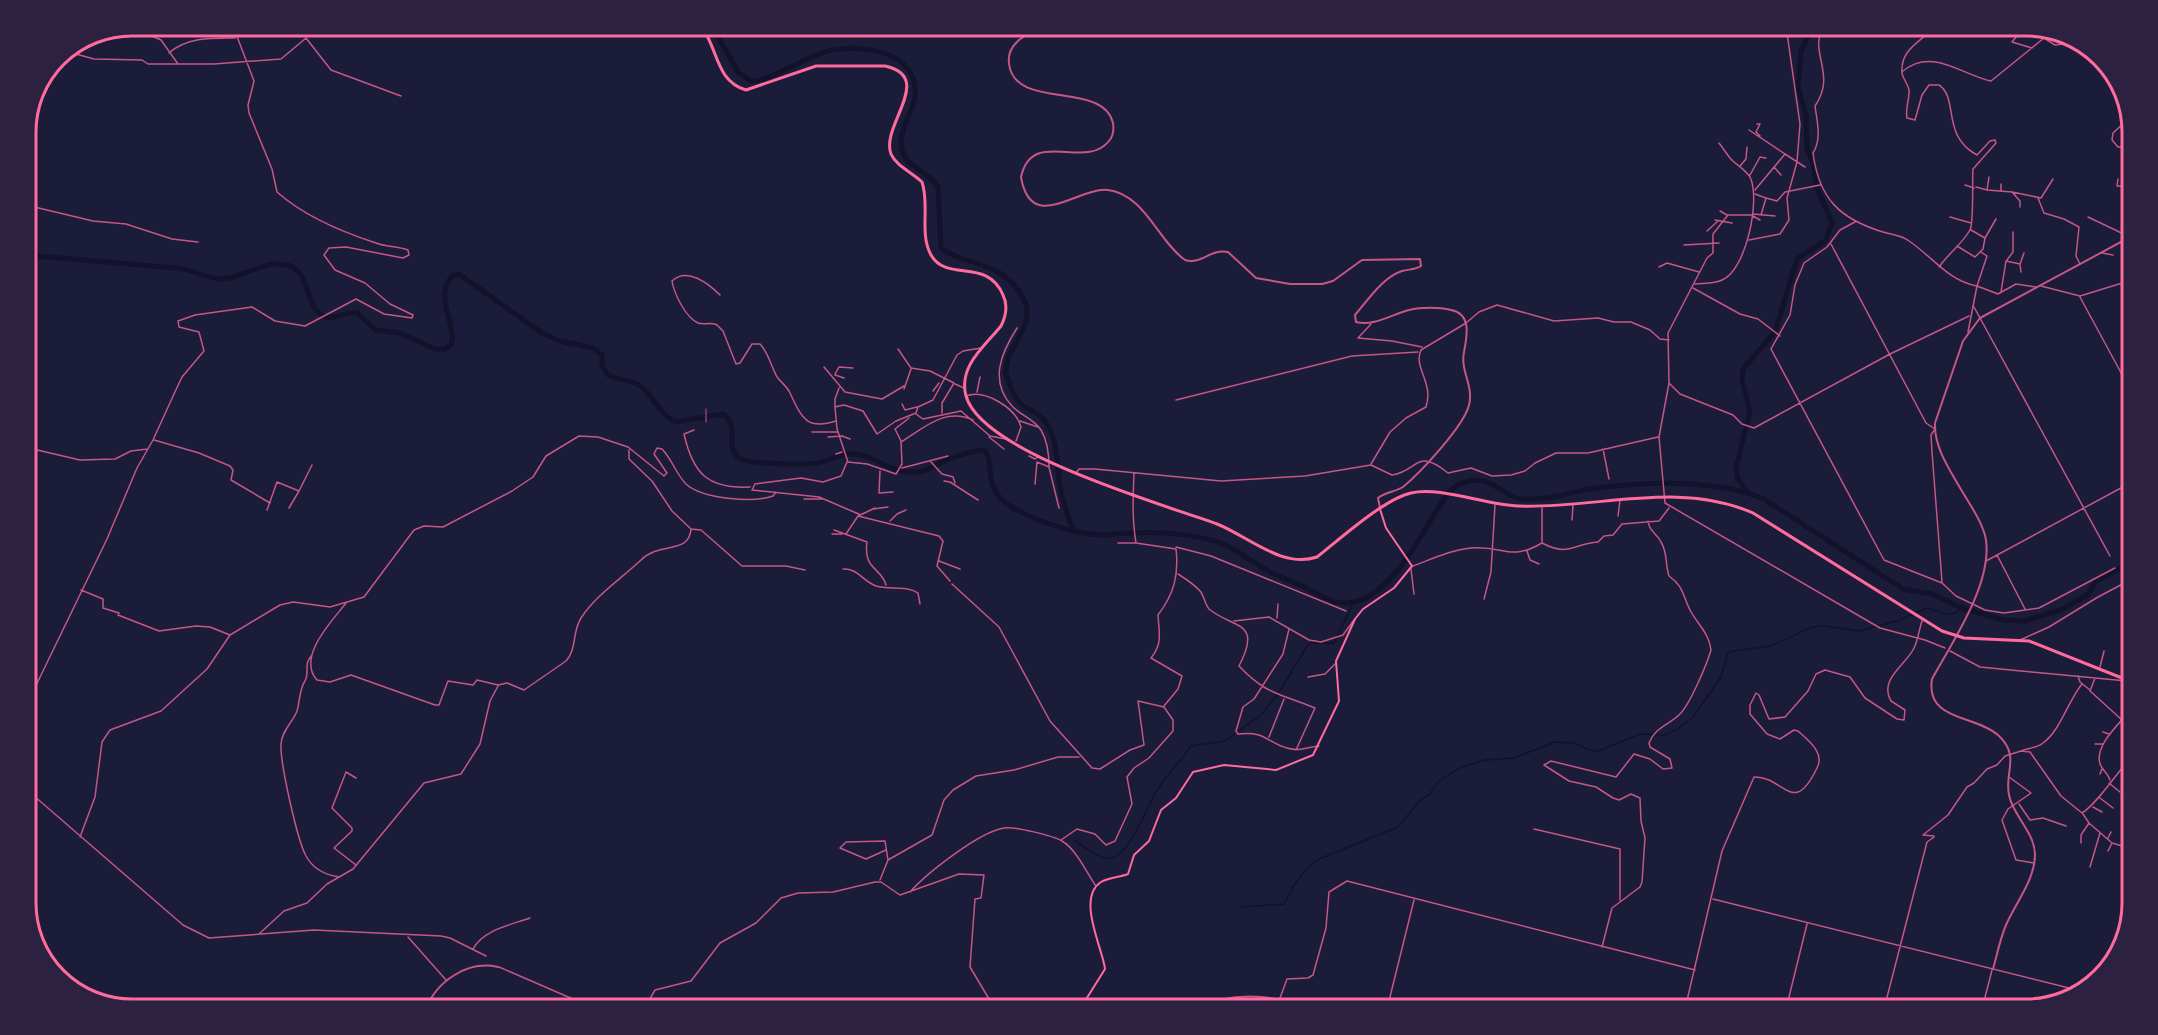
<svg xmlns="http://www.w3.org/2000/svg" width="2158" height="1035" font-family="Helvetica,sans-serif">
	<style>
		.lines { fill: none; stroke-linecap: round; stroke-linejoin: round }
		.stream { stroke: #12122b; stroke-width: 1.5 }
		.river { stroke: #12122b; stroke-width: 5 }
		.service { stroke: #c65784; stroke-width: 1 }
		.minor { stroke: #c65784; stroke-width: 1.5 }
		.tertiary { stroke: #c65784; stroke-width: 2 }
		.secondary { stroke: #ff6b9d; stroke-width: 2 }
		.primary { stroke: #ff6b9d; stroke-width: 3 }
		.rim { fill: none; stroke: #ff6b9d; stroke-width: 3 }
	</style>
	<rect width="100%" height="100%" fill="#1b1b3a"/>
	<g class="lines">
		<path class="stream" d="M1075,841C1085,847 1100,861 1112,858C1130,854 1148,805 1157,790C1167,774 1181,762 1191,746L1225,741L1261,715L1278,694L1307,646L1311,643H1334L1354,602
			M1242,907L1284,904C1294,884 1301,872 1319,859L1398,827L1420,800L1429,795L1438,782L1459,768L1485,760L1514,758L1555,742L1575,743L1588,750L1598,751L1640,734L1665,735L1676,730L1693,717L1721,677L1728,652L1771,646L1812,627L1825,626L1859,631L1897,621L1927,608C1940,612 1952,619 1962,608
			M1793,997L1841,1009"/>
		<path class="river" d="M712,26L738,72L751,81C772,81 807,55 832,50C864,44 919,52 915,96C913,114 895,134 903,153C909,169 930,172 938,187L941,248C966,267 1000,259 1022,296C1040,326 1004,345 1006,373C1007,379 1010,385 1012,390C1022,414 1036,406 1047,424C1058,441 1057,468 1060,487C1063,502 1068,517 1074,531
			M26,255C76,259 126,264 176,268C192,269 205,278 220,279C243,279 264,259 287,265C312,271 304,310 326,317C336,319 347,311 357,313L376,330L400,333L435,349H446L452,343C455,320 434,298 452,276L459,274L542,333L560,341L593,348L602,355V365L608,375C616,379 627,380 635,383C654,392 657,414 676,422L723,414C742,425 721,451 743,460C755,464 804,465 817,463C827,461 838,455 848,454C876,452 888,477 923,471C932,469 940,463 948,459C960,455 972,451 983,450C998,459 977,489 1015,509C1041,523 1077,535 1106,535C1114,535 1121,533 1129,533C1156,531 1189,534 1215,541C1236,547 1256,566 1274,574C1285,579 1297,583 1308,589C1324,597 1334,606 1354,602C1390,594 1418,542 1435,513C1441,504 1448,490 1458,485C1487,471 1496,491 1517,498C1521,500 1530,499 1535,499C1553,499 1571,492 1589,489C1641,482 1714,478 1764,499L1903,589L1932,594L1962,608L2003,620L2025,621L2063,609L2089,594L2096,581L2132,562
			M1746,490L1738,479L1736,468L1750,411L1742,380L1743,369L1775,332L1797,259L1826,240L1832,223L1817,188L1813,163L1807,149L1806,116L1798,87L1801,51L1813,26"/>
		<path class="service" d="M706,422V409"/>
		<path class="minor" d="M129,26L161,40L178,64
			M1825,26C1806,50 1838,73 1815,106C1817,121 1822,139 1813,153C1819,199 1840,219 1883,232C1892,235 1902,235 1909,241C1933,257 1947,280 1977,286L1968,332
			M1935,26C1922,42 1900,48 1902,73C1903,79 1908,84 1909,90C1910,99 1905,107 1907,118L1915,120L1922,95L1929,85H1939C1959,98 1941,136 1977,155L1990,141L1995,140L1996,143L1973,169C1972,180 1974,223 1970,230C1962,244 1948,254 1939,267
			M2025,26L2012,42L2032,48
			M2034,28L2045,32L2044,38L2055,45L2063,44L2098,59
			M2062,43L2068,35
			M65,51L94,59L142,60L148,64H214L281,59L306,38L331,70L401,96
			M169,53C187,37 212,38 235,38
			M1903,71C1932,47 1962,75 1991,81L2044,38
			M2115,75L2114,95L2126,116V121L2113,133L2112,140L2118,147H2132
			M1757,124H1760L1756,132L1760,136
			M1749,130L1785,154
			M1740,166L1746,159L1747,147
			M1774,167L1781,175
			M1750,175L1760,157L1766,158
			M2118,179L2117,186H2132
			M1965,185L1974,188
			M1976,187L1987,190L1989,177
			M1755,190L1785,154L1805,167
			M1987,190L2012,192L2020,201V207
			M2001,190V184
			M2012,192L2041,198L2053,179
			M1755,194L1766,198L1761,215
			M1766,198L1777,201L1785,192L1820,185
			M2038,198L2044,213L2064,219L2079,227L2076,256L2080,264
			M26,205L93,221L126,224L172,239L198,242
			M1720,211L1727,215
			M1753,214L1775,216
			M1752,215H1728L1713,234V253L1707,258L1668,333L1669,383L1659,437L1665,503L1880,628L1925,640L1945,648
			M1753,216L1760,220
			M1950,217L1971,223
			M2088,217L2130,237
			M1715,220L1732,223
			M1855,222L1840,230L1827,247L1804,263L1795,285L1790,315L1771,349L1884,560L1942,583L1956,596L1985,610L2004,613L2039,608L2115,568
			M1971,230L1985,238L1996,219
			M1707,231L1718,221
			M1749,240L1780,234L1789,220L1787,198L1797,162L1800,124L1786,26
			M2121,243L2132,242
			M1831,244L1926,423L1935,429L1931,435L1932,452L1942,582
			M1684,245L1719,243
			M1957,246L1975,257L1983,249L1985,238
			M1981,252L1987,256L1977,286L1998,294L2016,284L2036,287
			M2102,253L2113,255
			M2007,260L2013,252V232
			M2020,265L2021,272
			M1659,267L1667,263L1699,272
			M1695,284C1703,283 1715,284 1722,280C1746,271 1761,199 1750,177C1745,169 1736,165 1730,158C1726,153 1723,148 1719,143
			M2041,286L2080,296L2132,280
			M1693,288L1740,314L1758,319L1780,336
			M2001,292L2006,261L2020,264L2024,253
			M720,295C708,283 687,267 672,281C674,293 685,317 698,323C703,325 711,322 717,325L723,331L736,364L740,363L752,344H760C768,352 771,366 777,377C781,382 786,386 789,391C801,415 804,431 836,421
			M2080,297L2132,393
			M1974,307L2110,556
			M1371,324L1358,338L1392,341L1422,347
			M1017,328C1001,353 989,381 1012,406C1020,415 1034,419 1041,430C1047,440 1049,455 1049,467L1037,462L1035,484
			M898,349L911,368L930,371L954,383L942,403V413
			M824,367L845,392L882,399L904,386
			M835,374L839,367L853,368
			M835,375L844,378
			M1669,383L1680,394L1733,415L1742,424L1754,428L1890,354L1969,316
			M955,384L964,388
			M904,389L911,369
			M933,391L939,383
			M977,392L980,377
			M966,396C985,389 1016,408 1021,427L1016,441
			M1176,400L1352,356L1418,352
			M902,404L905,410L917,407
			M835,406V399L839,388
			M916,414L923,419L961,411L990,436L1006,439
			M1020,421L1038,427
			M694,430L684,434C693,474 708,489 750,487
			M812,432H838
			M828,437L842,436L850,439
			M989,437L1004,449
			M154,440L199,453L230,466L233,470L231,480L270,503
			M901,441L895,429L909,418
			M1603,449L1609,479
			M836,454L842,452
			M1029,456L1035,459L1038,457
			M847,462L841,476L823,482L801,478L755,484L752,490L819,497L861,515
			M848,462L837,429L835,407L844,405L863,411L877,434L896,421L916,413L918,407L933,400L957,355L963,351L981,348
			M848,462L867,464L896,474L902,464L901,442C924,428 945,407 973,420
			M931,462L942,474L953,477L955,483
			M1371,464L1390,432L1406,418L1426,407C1434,382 1413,368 1421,350L1466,323L1479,312L1497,305L1554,321L1598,318L1614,322H1631L1650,330L1660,339L1669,340
			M26,466L33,449L80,460L115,459L131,451L148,449
			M1049,467L1059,508
			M902,468L948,456
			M880,471L879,493L893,492
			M1076,473L1079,469H1095L1221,481L1305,476L1371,465L1392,475C1419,471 1415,447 1448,473L1471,468L1492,476L1511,475L1525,471L1535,463L1556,453H1588L1658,437
			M1134,473C1133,497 1132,519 1136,543L1176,549C1179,575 1174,594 1158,615C1159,633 1163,643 1151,658L1182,676L1178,689L1164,706
			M944,481L950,482L978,500
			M804,499H822
			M289,508L299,491
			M1542,508V542
			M873,509L888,507
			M267,510L277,482L299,491L312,465
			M858,516L939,536L943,541L937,566L950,581
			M1618,516L1620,500
			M1572,520L1573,505
			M890,521L897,514L906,510
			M691,529L701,530L742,566H786L805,570
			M834,530L867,542C863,570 881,567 886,585
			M832,534H842
			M846,534L858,516L875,508
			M1118,543H1135
			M1176,547L1211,556L1346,611
			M1527,551L1530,560L1539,564
			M1997,555L2025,609
			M939,561L960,569
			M1986,561L2132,482
			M1413,566C1432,559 1451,550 1471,548C1504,545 1509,562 1542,543C1569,557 1572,544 1598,542L1604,536L1613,535L1622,524L1659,521L1669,508
			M843,569C857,568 863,581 876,586C889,590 906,585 918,593L920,604
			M1411,569L1414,594
			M1178,574C1186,579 1195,585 1201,592C1204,597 1205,604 1209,609C1233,629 1263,620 1239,666C1266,695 1282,694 1315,708L1296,750
			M952,584L999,627L1050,721L1092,768L1100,769L1130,750L1144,745L1138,701L1164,707L1173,720V731L1149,758L1134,768L1127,777L1132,804L1115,841L1106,845L1095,834L1077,829L1061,840
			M81,590L103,599V608L119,613L118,615L159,631L196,626L210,627L230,635
			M1484,599L1491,572L1495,505
			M346,603C333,620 296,657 317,680L330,682L351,675L435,705H439L448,681L473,685L477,680L498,685L507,683L524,690L566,661C577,649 572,632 581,618C595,596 622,578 641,560C660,541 689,555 691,529L672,511L652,481L629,459V450
			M1277,618L1278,604
			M1234,621L1269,617L1309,640L1321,642L1343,635L1354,620
			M1289,629L1283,654L1254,699L1243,707L1236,731L1238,734C1267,731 1265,742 1287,748C1300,752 1307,747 1319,746
			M2020,640L2049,627L2098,597L2132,579
			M1950,651L1980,667L2127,681
			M312,655C303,664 310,672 305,681C299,690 300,701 297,711C293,722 282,730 281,744C280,763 297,839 306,856C313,869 326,875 339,877
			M2100,667L2104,651
			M2078,676L2080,682L2090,690
			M1308,677L1325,674L1336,663
			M2095,678L2090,691L2132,729
			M26,706L107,539L137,468L153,440L174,394L182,377L204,351L199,332L179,327L178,321L195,315L252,307L275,321L305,326L356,299L384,314L412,318L413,315L390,304L365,283L335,270L324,255L329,248L346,247L403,258L409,255L408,250C397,246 386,247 376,243C342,232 304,216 277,192L272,169L249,113L248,105L254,81L233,26
			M2103,732L2109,734
			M1269,737L1284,699
			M2095,744H2103
			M2021,751C2028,748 2037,748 2043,743C2060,731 2068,701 2082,684
			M2123,767L2132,776
			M2100,774L2102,769
			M2009,777L2031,793L2008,809L2002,820L2016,860L2034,863
			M356,778L346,772L332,808L352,828V831L334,848L356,865
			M2110,780C2108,773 2102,770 2100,764C2094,745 2121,722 2132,709
			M2109,783L2120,792
			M26,789L183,925L209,938L314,930L441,936L450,938L486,956
			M2129,794L2132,790
			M2100,798L2113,808
			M2019,804L2030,820L2043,818L2066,826
			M2093,807L2102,812
			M2083,814L2089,823L2112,843L2132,849
			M1534,829L1620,849V900
			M1934,836L1923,835L1948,815L1967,787L1974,783L1987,769L1997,765L2005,756L2021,751L2030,752L2061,796L2082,813C2098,803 2116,773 2132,757
			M80,837L95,797L102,742L110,730L161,711L207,669L230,635L280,605L293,602L330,607L364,597L414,530L424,526L443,527L512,491L533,477L546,456L579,436L598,437L628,447L664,476L667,473L654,454L657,448L662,449C672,459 676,474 686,484C702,499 753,503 773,496L776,492
			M2108,838L2111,832
			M2081,843V835L2089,823
			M886,850L866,859L840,848L846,842L885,841L888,860
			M2108,851L2112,843
			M2090,867L2100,833
			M880,880L888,860L932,835L944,800L953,790L976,776L1014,770L1058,757H1079
			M910,892C927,873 979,832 1004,828C1014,826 1054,836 1062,841C1077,850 1086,872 1096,886
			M1713,899L2085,992
			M259,934L284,911L307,903L327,884L353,869L424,783L461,774L480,744L490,701L498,686
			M408,937L446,980
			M1602,947L1612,908L1640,887L1642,882L1645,838L1641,821L1640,798L1631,794L1619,800L1613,798L1596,787L1569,781L1544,765L1551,761L1616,777L1634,754L1650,759L1663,769L1672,768L1670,759L1650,747L1649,743C1655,727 1669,725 1680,714C1690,704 1707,664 1711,650C1709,632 1696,623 1689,608C1682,593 1683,586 1669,576C1665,565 1668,553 1661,542C1657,533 1649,532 1648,521
			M473,949C483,930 510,925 530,918
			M499,967L596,1009
			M1687,1007L1696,1009
			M644,1009L655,990L691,981L720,943L756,923L781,898L798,893L833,892L875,882H881L900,895L959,874L984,875L981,898L975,899L970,967L995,1009
			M1279,1009L1280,998L1287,979L1308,978L1313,975L1326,928L1329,892L1347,881L1695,970
			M1387,1009L1414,900
			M1685,1009L1722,851L1754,777C1784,776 1793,818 1817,768C1825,753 1809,741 1798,731L1794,730L1780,739L1767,734L1750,714V705L1756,693L1759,695L1769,719L1785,717L1808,691L1816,674L1825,670L1850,677L1865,698L1897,719L1904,720L1905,710L1891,701C1878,679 1907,664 1914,648C1918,640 1919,630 1922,621
			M1786,1009L1807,924
			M1884,1009L1927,842L1934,837
			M1982,1009L1992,970"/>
		<path class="tertiary" d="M1059,26C1045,30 1026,31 1016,43C1011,48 1008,56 1009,64C1015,111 1103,80 1113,123C1114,129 1113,136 1109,141C1085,171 1032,127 1021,177C1031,235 1077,187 1108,190C1144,194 1159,242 1185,260C1202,265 1211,248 1228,252L1256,278L1290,284H1322L1333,281L1362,260L1420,259L1421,266C1415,270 1409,269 1402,271C1383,277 1368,300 1355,315L1356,322C1373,327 1393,314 1409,310C1421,307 1439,307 1451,310C1472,314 1467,336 1464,352C1460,371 1474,386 1469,405C1464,426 1420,473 1403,487C1395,492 1385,492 1378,498L1380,508
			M1993,969C1997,955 2000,939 2006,925C2016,902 2035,880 2035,854C2034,831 2013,816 2009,795C2004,772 2021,756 1998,735C1976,715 1925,721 1932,679C1953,641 1992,584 1986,540C1983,522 1968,502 1959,486C1948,467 1934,446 1935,423L1963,341L1980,318L2132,236
			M426,1009C436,982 467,960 498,967
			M1197,1009C1238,987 1282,999 1324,1009"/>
		<path class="secondary" d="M1080,1009L1105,969C1103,949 1076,898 1101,882C1108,878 1120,877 1128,874L1134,855L1149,841L1161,810L1176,798L1193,772L1224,765L1276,770L1313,755L1339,701L1336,661L1355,619L1363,609L1394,588L1412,566L1386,528L1380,509"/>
		<path class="primary" d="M701,26C718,47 715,81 746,90L816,66H885C936,77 880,126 891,154C896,166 913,173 922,182C930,205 919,233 931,255C947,283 987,257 1003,295C1008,305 1006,316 1001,326C985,346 958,366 966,396C982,453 1162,504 1217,524C1248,536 1282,569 1317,557C1340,539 1384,499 1411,493C1440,486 1485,505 1518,506C1597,509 1678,480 1753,513L1942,631L1964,638L2029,641L2132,682"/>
	</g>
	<path d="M0 0H2158V1035H0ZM132 36H2026A96 96 0 0 1 2122 132V903A96 96 0 0 1 2026 999H132A96 96 0 0 1 36 903V132A96 96 0 0 1 132 36Z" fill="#2d2142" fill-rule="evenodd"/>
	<path class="rim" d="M132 36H2026A96 96 0 0 1 2122 132V903A96 96 0 0 1 2026 999H132A96 96 0 0 1 36 903V132A96 96 0 0 1 132 36Z"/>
</svg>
